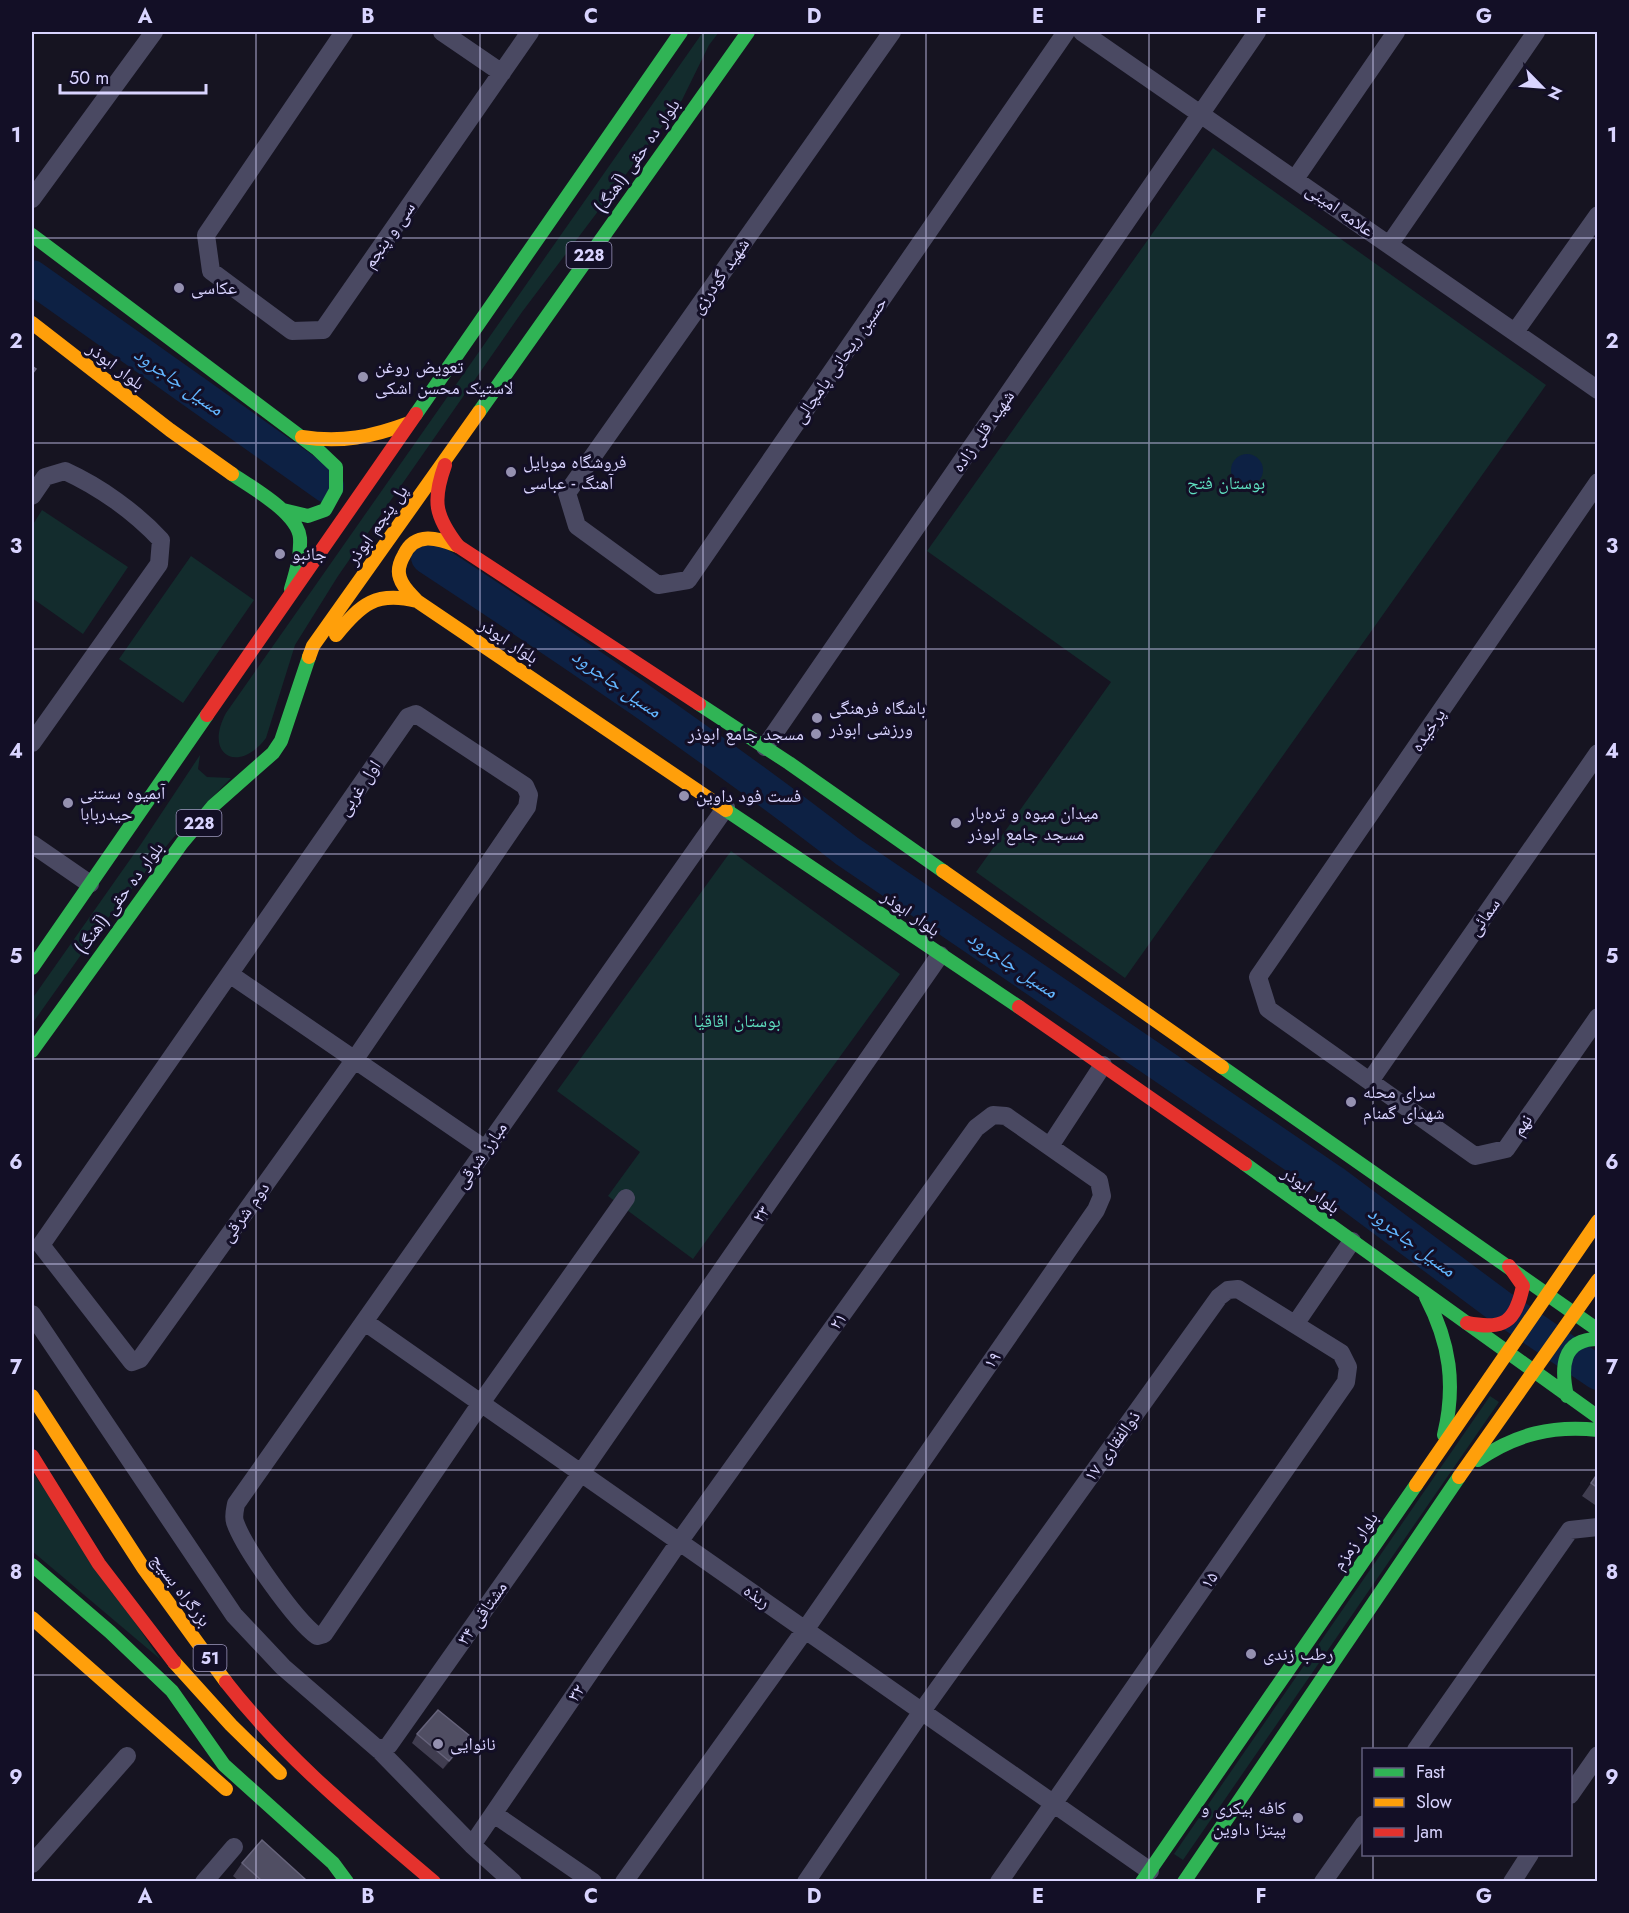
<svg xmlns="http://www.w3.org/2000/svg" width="1629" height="1913" font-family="Jost,'Noto Naskh Arabic',sans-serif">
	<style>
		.green { fill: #132c2d }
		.water { fill: #0d2144 }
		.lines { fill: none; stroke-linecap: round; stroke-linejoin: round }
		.river { stroke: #0d2144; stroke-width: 34 }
		.street { stroke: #4a4962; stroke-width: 18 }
		.fast { stroke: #30b455; stroke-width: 14 }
		.slow { stroke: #ff9f0a; stroke-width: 14 }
		.jam { stroke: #e5322d; stroke-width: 14 }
		.wall { fill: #403d50 }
		.shaded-wall { fill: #282635 }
		.building { fill: #504e63; stroke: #66637b; stroke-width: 1.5 }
		.grid { fill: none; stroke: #d9d4ff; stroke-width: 1.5; stroke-opacity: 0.55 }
		.poi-dot { fill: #9591b1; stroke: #130f26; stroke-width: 2 }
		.labels { text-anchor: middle; stroke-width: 6; stroke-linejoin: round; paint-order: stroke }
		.shield { fill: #130f26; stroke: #9e99be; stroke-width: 1.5 }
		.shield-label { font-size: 16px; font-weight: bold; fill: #d9d4ff }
		.street-label { font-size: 18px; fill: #d9d4ff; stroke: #130f26 }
		.poi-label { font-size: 18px; fill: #d9d4ff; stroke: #130f26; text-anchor: start }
		.park-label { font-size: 18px; fill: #5fe0c0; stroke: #130f26 }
		.water-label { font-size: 20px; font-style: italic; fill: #62b6ff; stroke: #130f26 }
		.neatline { fill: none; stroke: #d9d4ff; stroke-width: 2 }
		.grid-label { font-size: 20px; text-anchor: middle; font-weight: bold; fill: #d9d4ff }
	</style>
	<rect width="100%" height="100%" fill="#161421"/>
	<path class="green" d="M703,32H719L709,45L682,100L522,312L338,576L295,645L266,738C239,774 203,756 226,713Z
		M1213,148L1546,385L1125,978L976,872L1111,682L927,551Z
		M42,510L128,567L83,634L32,598V526Z
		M191,556L254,600L183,703L119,659Z
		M200,755L198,769L207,777L231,778L173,838L100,928L32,1024V999L141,844Z
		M731,851L900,974L693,1259L608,1196L640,1152L557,1091Z
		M1490,1396L1499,1402L1183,1860L1174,1854Z
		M32,1471L160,1659L32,1551Z"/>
	<path class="water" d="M1231 470a16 16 0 1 1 32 0a16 16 0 1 1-32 0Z"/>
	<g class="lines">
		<path class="river" d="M32,277L327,486
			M428,557C571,651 712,746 847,851L1333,1182L1498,1305L1598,1373"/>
		<path class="street" d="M344,32L206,235L211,271L292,331L323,330L530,32
			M442,32L502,73
			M892,32L567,493L577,526L658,585L688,580L1066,32
			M1082,32L1598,390
			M1295,179L1396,32
			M32,199L154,32
			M1389,245L1536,32
			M1515,332L1598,215
			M1598,482L1258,977L1268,1009L1475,1156L1506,1149L1598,1017
			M32,496L45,477L65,471C100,487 135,512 161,540L159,564L32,743
			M416,714L525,786L529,795L527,807L355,1059L140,1359L132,1362L41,1245L408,717Z
			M765,747L1257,32
			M32,844L90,884
			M231,975L485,1149
			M1370,1081L1598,753
			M1050,1146L1103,1065
			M626,1198L481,1403L324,1634L317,1636C295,1620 244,1548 235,1522C233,1516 235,1510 236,1504L726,807
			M32,1314L234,1615L283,1667L379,1750L472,1845L513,1882
			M365,1322L1150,1871
			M1296,1323L1352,1241
			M379,1750L389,1745L581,1473L940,955
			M1416,1750L1570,1530L1598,1527
			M1570,1795L1598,1755
			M494,1814L593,1882
			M472,1845L679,1542L976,1128L993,1115L1006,1116L1099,1181L1102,1196L1096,1210L805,1630L624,1882
			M32,1864L127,1756
			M204,1882L234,1847
			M806,1882L922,1711L1219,1297L1228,1290L1238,1289L1341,1353L1348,1367L1346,1382L999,1882
			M1323,1882L1364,1824
			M1512,1882L1530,1854"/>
		<path class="fast" d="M32,235L317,449L336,467V490L325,510L308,516L283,510
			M479,412L748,32
			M416,414L681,32
			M232,474C251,487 298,513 300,538C301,556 296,572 291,589
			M699,704L789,763L943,871
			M726,810L1019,1007
			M32,968L207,715
			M32,1051L182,843L213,806L273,753L281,741L309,657
			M1222,1067L1598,1330
			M1245,1164L1598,1417
			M1426,1297C1450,1343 1456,1385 1444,1435
			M1567,1396C1561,1369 1561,1339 1598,1339
			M1478,1460C1516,1434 1553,1425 1598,1430
			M32,1565L110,1632L172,1691L224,1765L333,1863L347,1882
			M1142,1882L1416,1485
			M1184,1882L1459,1477"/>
		<path class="slow" d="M32,323L170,430L232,474
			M302,437C341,443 372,437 409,423
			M417,601C411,594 403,588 400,578C397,570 400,562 404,555C415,531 438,538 458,546
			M336,635C361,604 376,591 417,601L726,810
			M309,657L313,646L479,412
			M943,871L1222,1067
			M32,1396L144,1569L226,1682
			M1459,1477L1598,1280
			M1416,1485L1598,1221
			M32,1618L226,1789
			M174,1662L231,1725L280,1773"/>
		<path class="jam" d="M445,465C432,501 435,516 458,546L699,704
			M207,715L416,414
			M1019,1007L1245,1164
			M1467,1323C1504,1330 1515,1323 1523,1286L1509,1266
			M32,1456L99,1564L174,1662
			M226,1682C286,1759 360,1819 434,1882"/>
	</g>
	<path class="wall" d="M1598,1473V1507L1582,1496Z
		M417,1734L464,1745L443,1769L412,1743Z
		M242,1863L305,1881H239L233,1876Z"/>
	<path class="shaded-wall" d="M470,1736L464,1745L443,1769L449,1761Z"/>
	<path class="building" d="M32,366L36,369L32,374Z
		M1598,1473V1488L1591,1483Z
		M438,1710L470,1736L449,1761L417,1734Z
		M262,1840L306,1880L305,1881H262L242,1863Z"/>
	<path class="grid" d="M256,32V1882M480,32V1882M703,32V1882M926,32V1882M1149,32V1882M1373,32V1750M32,238H1598M32,443H1598M32,649H1598M32,854H1598M32,1059H1598M32,1264H1598M32,1470H1598M32,1675H1598M1373,1854V1882"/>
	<g class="poi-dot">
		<circle cx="179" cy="288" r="6"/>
		<circle cx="363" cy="377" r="6"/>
		<circle cx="511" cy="472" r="6"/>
		<circle cx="280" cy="554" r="6"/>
		<circle cx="817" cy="718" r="6"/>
		<circle cx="816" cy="734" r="6"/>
		<circle cx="684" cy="796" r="6"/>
		<circle cx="68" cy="803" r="6"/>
		<circle cx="956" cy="823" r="6"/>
		<circle cx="1351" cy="1102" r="6"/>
		<circle cx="1251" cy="1654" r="6"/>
		<circle cx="438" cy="1744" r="6"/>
		<circle cx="1298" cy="1818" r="6"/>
	</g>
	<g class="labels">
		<g class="shield">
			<rect x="566.5" y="242" width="45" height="26" rx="4.5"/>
			<rect x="176.5" y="810" width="45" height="26" rx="4.5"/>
			<rect x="193.5" y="1645" width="33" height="26" rx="4.5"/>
		</g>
		<g class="shield-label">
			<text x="589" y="261">228</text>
			<text x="199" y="829">228</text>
			<text x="210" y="1664">51</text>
		</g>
		<g class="street-label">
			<text transform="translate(637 156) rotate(-55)" y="6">بلوار ده حقی (آهنگ)</text>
			<text transform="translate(1340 210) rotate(35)" y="6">علامه امینی</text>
			<text transform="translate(389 235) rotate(-55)" y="6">سی و پنجم</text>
			<text transform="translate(720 276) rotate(-55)" y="6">شهید گودرزی</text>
			<text transform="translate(840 360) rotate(-55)" y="6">حسین ریحانی پامچالی</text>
			<text transform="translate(116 366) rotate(37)" y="6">بلوار ابوذر</text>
			<text transform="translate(983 431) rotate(-55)" y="6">شهید قلی زاده</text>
			<text transform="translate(377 525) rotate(-55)" y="6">پل پنجم ابوذر</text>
			<text transform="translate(509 641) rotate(34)" y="6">بلوار ابوذر</text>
			<text transform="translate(1428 730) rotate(-56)" y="6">پرخیده</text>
			<text transform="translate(359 788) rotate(-56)" y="6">اول غربی</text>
			<text transform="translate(119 898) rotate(-53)" y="6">بلوار ده حقی (آهنگ)</text>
			<text transform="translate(911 913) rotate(35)" y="6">بلوار ابوذر</text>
			<text transform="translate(1484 917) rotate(-55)" y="6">سمائی</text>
			<text transform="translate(1522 1125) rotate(-55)" y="6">نهم</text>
			<text transform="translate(481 1155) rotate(-55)" y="6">مبارز شرقی</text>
			<text transform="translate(1311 1190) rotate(36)" y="6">بلوار ابوذر</text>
			<text transform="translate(245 1212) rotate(-54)" y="6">دوم شرقی</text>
			<text transform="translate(761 1214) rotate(-55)" y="6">۲۳</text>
			<text transform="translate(838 1321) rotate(-54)" y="6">۲۱</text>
			<text transform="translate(992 1360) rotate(-55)" y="6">۱۹</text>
			<text transform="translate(1112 1446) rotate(-54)" y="6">ذوالفقاری ۱۷</text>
			<text transform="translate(1355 1541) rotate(-55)" y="6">بلوار زمزم</text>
			<text transform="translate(1209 1580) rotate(-55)" y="6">۱۵</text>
			<text transform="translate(181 1590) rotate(53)" y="6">بزرگراه بسیج</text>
			<text transform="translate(757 1596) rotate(35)" y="6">ربذه</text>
			<text transform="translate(482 1613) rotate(-55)" y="6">۳۴ مشتاقی</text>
			<text transform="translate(576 1693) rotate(-56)" y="6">۳۲</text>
		</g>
		<g class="poi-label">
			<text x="191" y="294">عکاسى</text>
			<text x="375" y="373">تعویض روغن<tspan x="375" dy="21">لاستیک محسن اشکی</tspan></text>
			<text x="523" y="468">فروشگاه موبایل<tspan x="523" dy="21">آهنگ - عباسی</tspan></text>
			<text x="292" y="560">جانبو</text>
			<text x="829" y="714">باشگاه فرهنگی<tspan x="829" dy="21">ورزشی ابوذر</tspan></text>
			<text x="804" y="740" text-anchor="end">مسجد جامع ابوذر</text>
			<text x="80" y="799">آبمیوه بستنی<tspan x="80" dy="21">حیدربابا</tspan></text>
			<text x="696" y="802">فست فود داوین</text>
			<text x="968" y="819">میدان میوه و تره‌بار<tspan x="968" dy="21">مسجد جامع ابوذر</tspan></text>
			<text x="1363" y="1098">سرای محله<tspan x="1363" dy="21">شهدای گمنام</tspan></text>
			<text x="1263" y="1660">رطب زندی</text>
			<text x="450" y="1750">نانوایی</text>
			<text x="1286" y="1814" text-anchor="end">کافه بیکری و<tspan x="1286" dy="21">پیتزا داوین</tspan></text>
		</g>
		<g class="park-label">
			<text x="1226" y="489">بوستان فتح</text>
			<text x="737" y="1027">بوستان اقاقیا</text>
		</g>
		<g class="water-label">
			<text transform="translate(179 381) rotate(35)" y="7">مسیل جاجرود</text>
			<text transform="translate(617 683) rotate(35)" y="7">مسیل جاجرود</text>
			<text transform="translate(1013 964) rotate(34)" y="7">مسیل جاجرود</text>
			<text transform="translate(1412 1241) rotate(37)" y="7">مسیل جاجرود</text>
		</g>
	</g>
	<rect width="1629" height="1913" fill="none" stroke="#130f26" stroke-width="66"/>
	<rect x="1362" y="1748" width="210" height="108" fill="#130f26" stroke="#625e7d" stroke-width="1.5"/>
	<rect x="1374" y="1768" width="30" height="9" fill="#30b455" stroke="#625e7d" stroke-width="1.5"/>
	<text x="1416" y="1778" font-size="18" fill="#d9d4ff">Fast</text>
	<rect x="1374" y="1798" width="30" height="9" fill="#ff9f0a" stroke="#625e7d" stroke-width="1.5"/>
	<text x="1416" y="1808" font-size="18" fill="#d9d4ff">Slow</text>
	<rect x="1374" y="1828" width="30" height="9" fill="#e5322d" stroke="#625e7d" stroke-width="1.5"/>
	<text x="1416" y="1838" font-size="18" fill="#d9d4ff">Jam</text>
	<g transform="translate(1542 87) rotate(115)" stroke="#130f26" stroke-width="4.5" paint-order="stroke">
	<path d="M0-4.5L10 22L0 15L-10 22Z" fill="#d9d4ff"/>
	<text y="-9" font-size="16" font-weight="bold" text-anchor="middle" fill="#d9d4ff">N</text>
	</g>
	<path d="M60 84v9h146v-9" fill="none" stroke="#d9d4ff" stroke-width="3"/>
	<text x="69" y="84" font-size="18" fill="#d9d4ff" stroke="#130f26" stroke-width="4.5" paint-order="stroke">50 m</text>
	<rect x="33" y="33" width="1563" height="1847" class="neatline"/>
	<g class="grid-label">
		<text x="145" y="23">A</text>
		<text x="368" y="23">B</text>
		<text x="591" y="23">C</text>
		<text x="814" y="23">D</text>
		<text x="1038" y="23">E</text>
		<text x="1261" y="23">F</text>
		<text x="1484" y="23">G</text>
		<text x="16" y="142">1</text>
		<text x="1612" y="142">1</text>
		<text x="16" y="348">2</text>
		<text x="1612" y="348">2</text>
		<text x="16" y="553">3</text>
		<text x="1612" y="553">3</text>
		<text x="16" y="758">4</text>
		<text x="1612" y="758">4</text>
		<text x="16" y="963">5</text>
		<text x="1612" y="963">5</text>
		<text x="16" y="1169">6</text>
		<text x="1612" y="1169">6</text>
		<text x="16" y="1374">7</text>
		<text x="1612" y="1374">7</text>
		<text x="16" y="1579">8</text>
		<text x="1612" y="1579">8</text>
		<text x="16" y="1784">9</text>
		<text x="1612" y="1784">9</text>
		<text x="145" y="1903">A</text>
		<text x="368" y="1903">B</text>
		<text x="591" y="1903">C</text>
		<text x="814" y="1903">D</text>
		<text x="1038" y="1903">E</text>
		<text x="1261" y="1903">F</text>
		<text x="1484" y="1903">G</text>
	</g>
</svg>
